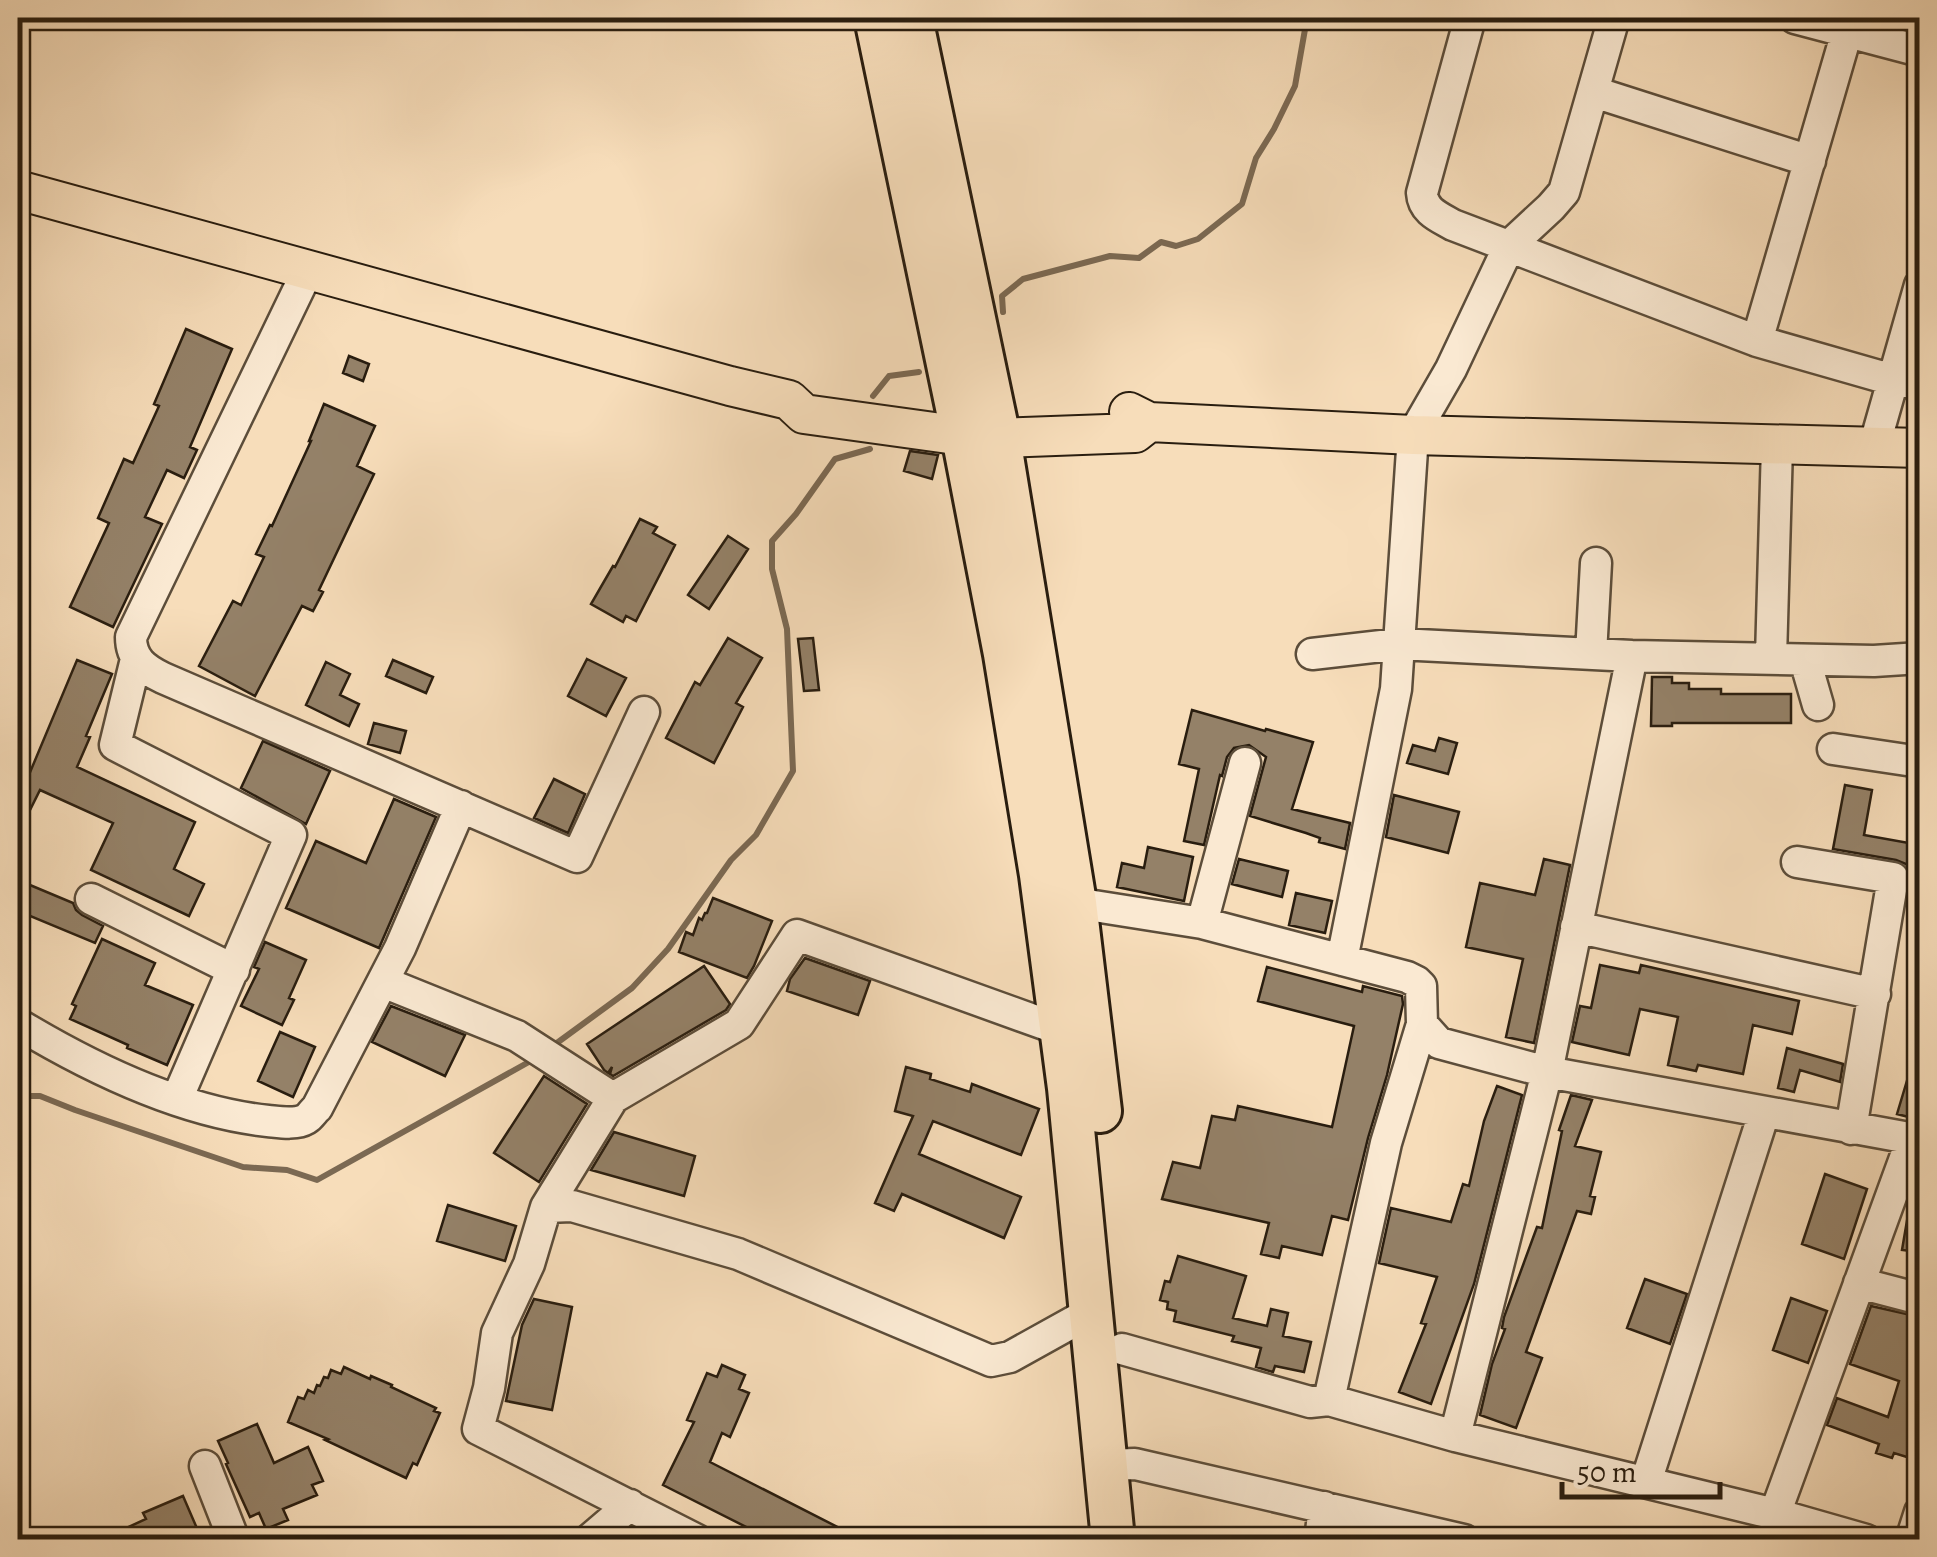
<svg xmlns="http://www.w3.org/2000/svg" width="1937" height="1557" font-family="Alegreya,serif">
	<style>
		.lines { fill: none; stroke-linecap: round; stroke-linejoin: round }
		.stream { stroke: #7b6953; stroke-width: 6 }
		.building { fill: #948168; stroke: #291d0f; stroke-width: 2.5 }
		.minor-casing { stroke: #5c4d3a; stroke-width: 35 }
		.major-casing { stroke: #291d0f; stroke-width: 42 }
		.highway-casing { stroke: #291d0f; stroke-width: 48 }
		.minor { stroke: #fae9d2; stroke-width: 30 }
		.major { stroke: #f7ddba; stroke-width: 38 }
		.highway { stroke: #f7ddba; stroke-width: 42 }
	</style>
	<rect width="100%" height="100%" fill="#f7ddba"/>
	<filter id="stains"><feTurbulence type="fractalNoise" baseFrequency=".002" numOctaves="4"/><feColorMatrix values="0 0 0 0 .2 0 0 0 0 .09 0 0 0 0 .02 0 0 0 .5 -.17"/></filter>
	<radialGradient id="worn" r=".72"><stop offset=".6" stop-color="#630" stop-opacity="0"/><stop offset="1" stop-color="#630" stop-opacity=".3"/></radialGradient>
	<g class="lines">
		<path class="stream" d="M1003,312L1002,296L1023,279L1110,256L1139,258L1161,242L1176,246L1198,239L1242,204L1256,158L1274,129L1295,86L1307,18
			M873,396L889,376L919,372
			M550,1048L632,988L668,949L731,860L756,835L793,771L787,629L772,569V541L796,514L835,459L870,449
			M18,1096H40L75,1110L243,1167L287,1170L317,1180L536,1058"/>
	</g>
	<path class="building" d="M186,329L232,349L190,447L197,450L184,478L167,470L145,517L162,524L113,627L70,607L109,523L98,518L124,459L133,463L159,406L154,404Z
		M349,356L369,364L363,381L343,373Z
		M324,404L375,426L357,466L374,474L319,590L323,592L313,611L302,606L255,696L199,666L233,601L241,605L264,557L256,554L270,525L272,526L311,441H309Z
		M910,451L938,455L932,479L904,471Z
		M640,519L657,527L653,533L675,545L636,621L626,616L623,622L591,604L613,566L615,567Z
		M728,536L748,549L709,609L688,595Z
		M728,638L762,658L736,703L743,707L714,763L666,738L695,682L700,685Z
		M813,638L819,690L804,691L798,639Z
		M587,659L626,678L606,716L568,696Z
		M77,660L112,674L86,736L90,737L77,767L195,822L174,869L204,884L189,916L91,870L113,823L40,790L22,826L18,824V801Z
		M393,660L433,677L426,693L386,676Z
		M326,662L350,674L340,695L359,704L349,726L306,705Z
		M1652,677H1672V683H1689V689H1721V694H1791V723H1672V726H1651Z
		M1192,710L1265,731L1266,729L1313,742L1292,809L1350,823L1345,849L1319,842L1320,838L1306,833L1250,816L1266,757L1249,745L1234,748L1227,757L1222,776L1220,775L1204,845L1184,841L1199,769L1179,764Z
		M374,723L406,731L400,753L368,744Z
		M1439,738L1457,743L1448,774L1407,763L1413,745L1435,751Z
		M263,741L330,771L306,824L241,788Z
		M554,779L585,794L568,833L534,818Z
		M1845,785L1872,790L1864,835L1920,845V874L1911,872L1906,864L1896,860L1833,849Z
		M1394,795L1459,812L1448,853L1386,837Z
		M394,799L436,817L379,948L286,908L316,841L366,863Z
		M1148,847L1193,857L1184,901L1117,887L1122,863L1144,868Z
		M1239,859L1288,871L1282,897L1232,884Z
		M1544,859L1570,865L1534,1043L1506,1037L1523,959L1466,947L1480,883L1535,895Z
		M18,880L73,903L76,910L82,915L103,926L95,943L18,911Z
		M1296,893L1332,901L1325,933L1289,925Z
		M713,898L772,921L754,966L747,978L679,952L686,932L693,935L699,918L702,920L705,913H707Z
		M102,939L155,963L145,985L193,1005L167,1065L127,1048L128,1045L70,1019L76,1006L72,1004Z
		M265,942L306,960L289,998L294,1000L282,1025L241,1006L259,969L254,967Z
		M805,958L870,981L858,1015L787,991L790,979Z
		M1600,965L1639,973L1641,965L1799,1001L1792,1034L1753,1025L1743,1074L1698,1065L1696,1071L1668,1065L1678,1017L1640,1009L1629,1055L1572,1042L1580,1006L1591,1008Z
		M704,966L730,1004L726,1010L613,1076L610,1074L612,1067L608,1073L604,1070L587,1044Z
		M1267,967L1362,992L1363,986L1402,996L1403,1004L1387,1075L1368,1138L1348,1220L1332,1216L1322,1255L1282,1246L1279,1258L1261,1254L1269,1223L1162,1199L1173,1162L1200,1168L1212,1116L1235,1120L1238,1106L1332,1127L1354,1026L1258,1001Z
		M391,1006L465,1035L445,1076L372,1042Z
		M280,1032L315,1047L293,1097L258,1081Z
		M1787,1048L1843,1064L1840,1082L1800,1070L1794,1092L1778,1088Z
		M1915,1054L1920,1055V1120L1897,1114Z
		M906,1067L931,1074L930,1079L970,1092L972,1084L1039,1109L1021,1155L933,1121L919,1154L1021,1197L1004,1238L902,1194L894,1211L875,1203L913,1116L895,1111Z
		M544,1076L587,1104L539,1182L494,1153Z
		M1497,1086L1522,1095L1474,1284L1431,1404L1399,1392L1426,1324L1421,1323L1437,1277L1379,1263L1391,1208L1451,1222L1463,1184L1469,1186L1484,1121Z
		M1571,1095L1592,1100L1575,1146L1601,1152L1590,1196L1595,1197L1591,1214L1577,1211L1526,1352L1542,1358L1516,1428L1480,1415L1492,1364L1505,1329L1502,1328L1504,1317L1537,1227L1542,1228L1562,1131L1559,1130Z
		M614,1132L695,1156L684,1196L591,1170Z
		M1825,1174L1867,1189L1844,1259L1802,1244Z
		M1911,1197L1920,1198V1252L1902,1250Z
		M448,1205L516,1226L505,1261L437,1241Z
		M1178,1256L1246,1276L1233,1318L1267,1326L1271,1309L1288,1313L1283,1336L1311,1342L1304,1372L1275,1366L1273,1372L1256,1367L1261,1348L1232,1341L1234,1336L1174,1321L1176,1311L1167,1309L1168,1302L1160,1300L1165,1281L1170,1282Z
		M1645,1279L1687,1294L1670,1344L1627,1328Z
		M1791,1298L1827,1311L1808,1363L1773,1350Z
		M534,1299L572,1307L552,1410L506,1401L522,1325Z
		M1871,1306L1920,1317V1461L1894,1453L1892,1458L1876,1453L1879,1444L1827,1425L1837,1398L1888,1417L1899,1381L1850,1364Z
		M722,1365L745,1375L739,1389L749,1393L730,1437L722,1433L710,1462L863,1540H772L663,1485L694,1422L687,1420L707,1373L717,1377Z
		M344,1367L370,1379L371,1376L392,1385L391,1387L436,1408L434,1411L440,1413L417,1465L413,1463L406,1478L325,1440L328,1439L288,1422L298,1397L304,1399L308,1390L314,1393L317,1385L320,1386L324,1377L328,1378L331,1370L341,1374Z
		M257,1424L274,1463L308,1447L323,1481L312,1485L317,1495L283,1509L288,1520L266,1529L259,1513L250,1517L226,1464L228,1463L218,1441Z
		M183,1496L202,1540H100L146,1519L143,1513Z"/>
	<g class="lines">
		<defs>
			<path id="minor" d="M1470,18L1422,193C1423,211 1439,217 1453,225L1757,341L1893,380L1920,384
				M1795,18L1920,51
				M1594,92L1810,161
				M308,270L131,637C131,659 144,669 163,678L577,857L644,712
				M1757,341L1851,18
				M1874,447L1920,285
				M1312,654L1399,644L1632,656L1874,661L1920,658
				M1591,654L1596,563
				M1771,658L1777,446
				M136,659L115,745L291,835L177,1099
				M1805,660L1818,705
				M1833,749L1920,762
				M1797,862L1893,878L1851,1129
				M91,899L234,970
				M1060,904L1075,903L1202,923L1407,977L1417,982L1421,986L1422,1024L1439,1043L1547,1072L1920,1140
				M1202,923L1245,763
				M1576,927L1875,994
				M1342,960L1396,689L1413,435L1451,369L1509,246L1551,207L1564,192L1614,18
				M383,982L517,1036L613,1098
				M18,1024C91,1068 182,1112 268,1121C279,1122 296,1125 306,1119C311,1116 313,1111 317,1108L400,948L461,806
				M546,1207L613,1098L739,1024L797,935L1061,1030
				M1859,1283L1920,1299
				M1122,1349L1310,1402L1329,1400L1455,1436L1547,1072L1632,656
				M1329,1400L1386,1143L1422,1024
				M1455,1436L1775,1514L1866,1540
				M1105,1465L1135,1464L1464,1540
				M205,1466L234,1540
				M1646,1482L1764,1113
				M1775,1514L1912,1139
				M589,1540L630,1505
				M697,1540L478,1429L489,1388L497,1333L529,1264L546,1207L572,1206L738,1254L991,1361L1010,1357L1091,1312
				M1320,1540L1324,1507
				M1911,1540L1920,1512"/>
			<path id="major" d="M18,190L730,386L789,400L804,414L963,436L999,438L1135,433L1149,422
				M1129,412L1149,422L1413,435L1920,448"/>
			<path id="highway" d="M876,18L963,436L1005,654L1041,875L1069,1088L1113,1540
				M911,18L999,438L1075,903L1100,1111"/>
		</defs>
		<use href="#minor" class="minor-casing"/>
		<use href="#major" class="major-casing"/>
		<use href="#highway" class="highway-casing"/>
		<use href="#minor" class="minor"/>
		<use href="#major" class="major"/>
		<use href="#highway" class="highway"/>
	</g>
	<rect width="1937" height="1557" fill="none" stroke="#f7ddba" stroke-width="60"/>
	<rect x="20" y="20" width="1897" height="1517" fill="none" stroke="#291d0f" stroke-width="5"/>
	<rect x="30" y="30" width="1877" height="1497" fill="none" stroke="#291d0f" stroke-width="2.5"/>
	<path d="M1562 1482v15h158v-15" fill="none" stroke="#291d0f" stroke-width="5"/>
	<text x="1577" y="1482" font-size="30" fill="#291d0f" stroke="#fae9d2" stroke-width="8" paint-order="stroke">50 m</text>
	<rect width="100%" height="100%" filter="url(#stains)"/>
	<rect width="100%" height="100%" fill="url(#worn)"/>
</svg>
